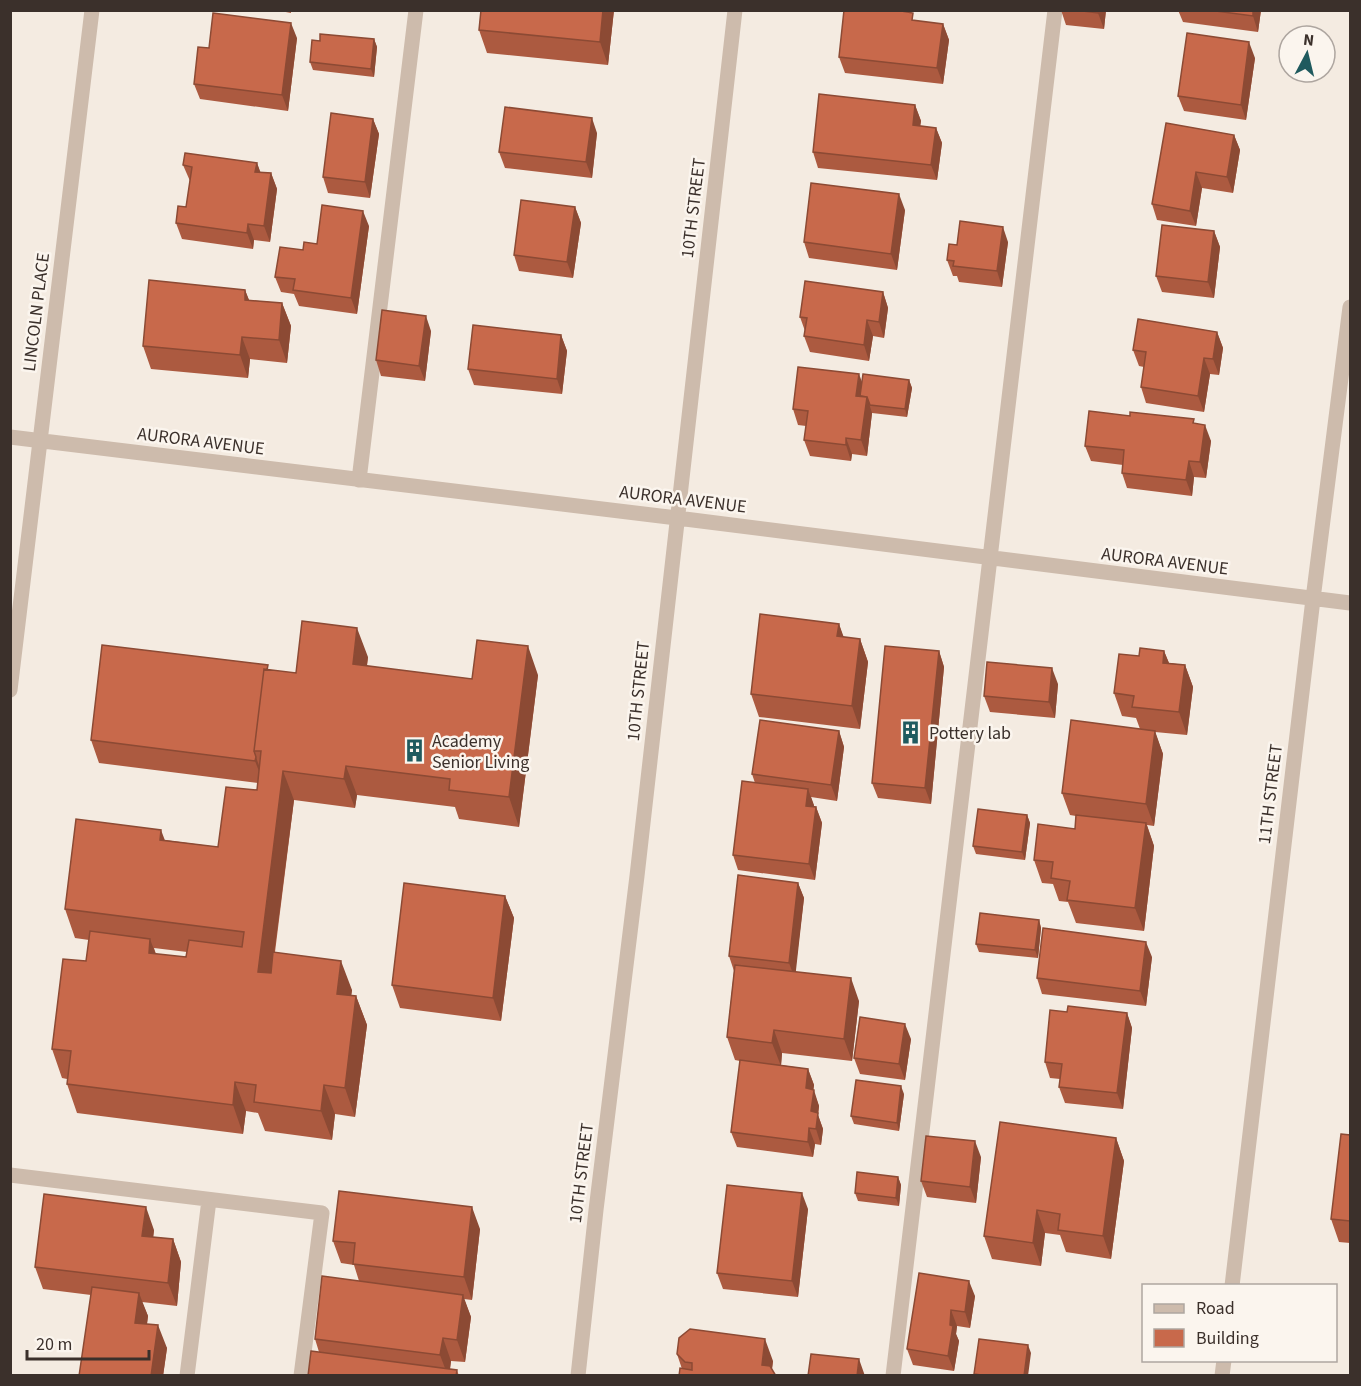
<svg xmlns="http://www.w3.org/2000/svg" width="1361" height="1386" font-family="'Source Sans 3',sans-serif">
	<style>
		.lines { fill: none; stroke-linecap: round; stroke-linejoin: round }
		.minor { stroke: #cdbbac; stroke-width: 15 }
		.wall { fill: #ac5a40; fill-rule: evenodd }
		.shaded-wall { fill: #8c4a34 }
		.building { fill: #c8694b; stroke: #8c4a34; stroke-width: 1.5 }
		.labels { text-anchor: middle; stroke-width: 5; stroke-linejoin: round; paint-order: stroke }
		.street-label { font-size: 18px; fill: #3b302b; stroke: #fbf5ee }
		.poi-label { font-size: 18px; fill: #3b302b; stroke: #fbf5ee; text-anchor: start }
	</style>
	<rect width="100%" height="100%" fill="#f4ebe1"/>
	<g class="lines">
		<path class="minor" d="M10,437L677,518L1350,603
			M359,480L416,10
			M10,690L92,10
			M10,1175L322,1213L301,1376
			M1232,1286L1313,599L1350,307
			M187,1376L209,1200
			M578,1376L596,1210L637,876L735,10
			M893,1376L1055,10
			M1222,1376L1224,1360"/>
	</g>
	<path class="wall" d="M275,10H291V13Z
		M481,10H614L608,65L487,53L479,30Z
		M1061,10H1106L1104,29L1066,25Z
		M1178,10H1261L1258,32L1183,22Z
		M916,21L943,24L949,40L943,84L845,73L839,57Z
		M297,38L288,111L200,99L194,84L209,48Z
		M374,39L377,47L374,77L313,70L310,62L320,41Z
		M1255,58L1246,120L1184,111L1178,96Z
		M915,105L921,121L920,126L936,128L942,143L937,180L818,168L813,152Z
		M373,119L379,134L370,198L328,193L323,177Z
		M597,133L592,178L505,168L499,152Z
		M1234,135L1240,150L1233,193L1202,188L1196,226L1157,220L1152,204Z
		M257,163L260,172L271,173L277,189L270,242L254,240L253,249L182,239L176,223L186,207L190,181L183,165Z
		M575,207L581,223L573,278L519,271L514,255Z
		M905,210L897,270L809,258L804,242Z
		M369,226L357,314L299,306L294,294L281,292L275,277L303,250L317,244Z
		M1214,231L1220,247L1214,298L1162,292L1156,276Z
		M1008,242L1002,287L959,282L957,276H953L947,260L957,245Z
		M245,290L249,300L282,303L291,326L287,363L250,359L248,378L151,369L143,346Z
		M883,292L888,308L884,338L873,336L869,361L810,352L804,336L805,331L800,317Z
		M431,331L425,381L381,376L376,360Z
		M1217,332L1223,348L1219,375L1210,374L1204,412L1146,403L1141,387L1144,367L1139,366L1133,350Z
		M561,335L567,351L562,394L474,385L468,369Z
		M909,380L912,388L907,417L872,413L867,456L852,454L851,461L810,456L804,440L806,426L798,425L793,409L862,382Z
		M1195,424L1211,441L1206,478L1194,477L1192,496L1127,488L1122,473L1123,465L1091,461L1085,446Z
		M839,624L843,637L860,639L868,662L860,729L759,717L751,694Z
		M939,651L944,667L931,804L878,798L872,783Z
		M1164,651L1169,663L1185,665L1193,687L1187,735L1155,732L1163,754L1154,826L1147,825L1154,846L1144,931L1076,923L1068,902L1059,901L1053,884L1042,883L1034,860L1075,829L1076,816L1070,815L1062,793L1140,729L1136,718L1122,716L1114,693L1139,656Z
		M368,657L367,666L472,679L538,675L519,827L459,819L455,807L357,795L355,808L294,800L275,952L352,990L351,995L356,996L367,1025L355,1117L335,1114L332,1140L265,1131L258,1113L246,1111L243,1134L77,1113L67,1084V1079L62,1078L52,1049L86,961L89,940L75,938L65,909L165,840L218,847L257,790L258,783L99,763L91,740L270,670L296,673ZM154,948L187,952L186,957L156,954Z
		M1058,684L1055,718L990,712L984,696Z
		M839,731L844,747L837,801L811,797L814,807H816L822,823L815,880L738,870L733,855L755,783L752,774Z
		M1027,815L1030,823L1025,860L976,854L973,846Z
		M798,883L804,898L795,972L859,1001L852,1061L782,1053L781,1065L808,1069L814,1085L813,1090L819,1106L818,1115L823,1129L821,1145L815,1144L813,1157L737,1147L731,1132L740,1061L735,1060L727,1037L734,971L729,956Z
		M505,896L514,918L501,1021L400,1008L392,985Z
		M1039,920L1041,928L1038,958L979,952L976,944Z
		M1152,957L1146,1006L1042,994L1037,978Z
		M1067,1012L1127,1013L1132,1028L1123,1109L1065,1103L1059,1087L1060,1079L1050,1078L1045,1062Z
		M911,1039L905,1080L860,1074L854,1058Z
		M904,1094L899,1131L854,1124L851,1116Z
		M1350,1135V1243L1339,1242L1331,1219Z
		M1116,1138L1124,1161L1111,1259L1066,1252L1060,1235L1045,1233L1041,1266L992,1259L984,1236Z
		M981,1157L976,1203L927,1197L921,1181Z
		M898,1177L901,1185L899,1206L858,1201L855,1193Z
		M808,1209L798,1297L723,1289L717,1273Z
		M480,1229L472,1300L464,1299L471,1317L465,1362L451,1361L450,1369L457,1370L459,1376H308L319,1352L315,1339L359,1281L354,1265L341,1263L333,1241Z
		M154,1230L153,1237L173,1239L181,1262L177,1306L142,1302L148,1316L147,1324L167,1348L163,1376H79L91,1295L43,1289L35,1267Z
		M919,1273L975,1296L970,1328L957,1326L956,1334L959,1341L954,1371L913,1365L907,1349Z
		M677,1354L773,1361L772,1369L679,1376L682,1369Z"/>
	<path class="shaded-wall" d="M603,10H614L608,65L600,42Z
		M1098,10H1106L1104,29L1098,13Z
		M1253,10H1261L1258,32L1253,16Z
		M291,23L297,38L288,111L282,95Z
		M943,24L949,40L943,84L937,68Z
		M374,39L377,47L374,77L371,69Z
		M1249,42L1255,58L1246,120L1241,105Z
		M915,105L921,121L918,141L913,125Z
		M592,118L597,133L592,178L586,162Z
		M373,119L379,134L370,198L365,182Z
		M936,128L942,143L937,180L931,165Z
		M1234,135L1240,150L1233,193L1227,177Z
		M257,163L263,179L255,172Z
		M1196,172L1202,188L1196,226L1190,211Z
		M271,173L277,189L270,242L264,226Z
		M899,194L905,210L897,270L891,254Z
		M575,207L581,223L573,278L567,262Z
		M363,211L369,226L357,314L351,298Z
		M248,224L254,240L253,249L247,233Z
		M1003,227L1008,242L1002,287L997,271Z
		M1214,231L1220,247L1214,298L1208,282Z
		M245,290L254,313L245,300Z
		M883,292L888,308L884,338L879,322Z
		M282,303L291,326L287,363L279,340Z
		M426,316L431,331L425,381L419,366Z
		M867,320L873,336L869,361L864,345Z
		M1217,332L1223,348L1219,375L1213,359Z
		M561,335L567,351L562,394L557,379Z
		M242,337L250,359L248,378L240,355Z
		M1204,358L1210,374L1204,412L1198,396Z
		M859,374L865,390L863,404L856,396Z
		M909,380L912,388L907,417L905,409Z
		M867,397L872,413L867,456L861,440Z
		M1205,425L1211,441L1206,478L1200,462Z
		M846,438L852,454L851,461L846,445Z
		M1189,461L1194,477L1192,496L1186,480Z
		M839,624L847,646L837,636Z
		M357,628L368,657L363,693L353,664Z
		M860,639L868,662L860,729L852,706Z
		M528,646L538,675L519,827L509,797Z
		M939,651L944,667L931,804L925,788Z
		M1164,651L1173,673L1163,663Z
		M1185,665L1193,687L1187,735L1179,712Z
		M1052,668L1058,684L1055,718L1049,702Z
		M839,731L844,747L837,801L831,785Z
		M1155,731L1163,754L1154,826L1146,804Z
		M256,757L264,780V784L255,761Z
		M346,766L357,795L355,808L344,779Z
		M283,771L294,800L268,1001L258,972Z
		M808,789L814,805L812,822L806,806Z
		M816,807L822,823L815,880L809,864Z
		M1027,815L1030,823L1025,860L1022,852Z
		M1146,823L1154,846L1144,931L1135,908Z
		M161,830L172,859L160,840Z
		M798,883L804,898L795,979L789,963Z
		M505,896L514,918L501,1021L493,998Z
		M1039,920L1041,928L1038,958L1035,950Z
		M150,939L161,968L149,953Z
		M1146,942L1152,957L1146,1006L1140,991Z
		M341,961L352,990L348,1023L337,994Z
		M851,978L859,1001L852,1061L844,1039Z
		M356,996L367,1025L355,1117L345,1088Z
		M1127,1013L1132,1028L1123,1109L1117,1093Z
		M905,1024L911,1039L905,1080L899,1064Z
		M774,1030L782,1053L781,1066L772,1043Z
		M808,1069L814,1085L812,1104L806,1088Z
		M235,1082L246,1111L243,1134L233,1105Z
		M324,1085L335,1114L332,1140L321,1111Z
		M901,1086L904,1094L899,1131L897,1123Z
		M814,1090L819,1106L818,1115L823,1129L821,1145L816,1129L811,1111Z
		M809,1128L815,1144L813,1157L808,1142Z
		M1116,1138L1124,1161L1111,1259L1103,1236Z
		M975,1141L981,1157L976,1203L970,1187Z
		M898,1177L901,1185L899,1206L896,1198Z
		M802,1193L808,1209L798,1297L792,1281Z
		M146,1207L154,1230L151,1258L142,1236Z
		M472,1207L480,1229L472,1300L464,1277Z
		M1037,1210L1045,1233L1041,1266L1033,1243Z
		M173,1239L181,1262L177,1306L168,1283Z
		M969,1281L975,1296L970,1328L965,1312Z
		M139,1293L148,1316L144,1345L135,1323Z
		M463,1295L471,1317L465,1362L457,1340Z
		M951,1310L957,1326L956,1334L959,1341L954,1371L948,1356L950,1325Z
		M158,1325L167,1348L163,1376H151Z
		M443,1338L451,1361L449,1376H448L440,1355Z
		M765,1339L773,1361L771,1376L762,1365Z
		M1028,1345L1031,1353L1028,1376H1024Z
		M859,1359L865,1376H857Z"/>
	<path class="building" d="M481,10H603L600,42L479,30Z
		M844,10H895L913,13L912,20L943,24L937,68L839,57Z
		M1074,10H1098V13Z
		M1208,10H1253V16Z
		M213,13L291,23L282,95L194,84L198,47L209,48Z
		M1187,33L1249,42L1241,105L1178,96Z
		M320,34L374,39L371,69L310,62L312,40L320,41Z
		M819,94L915,105L913,125L936,128L931,165L813,152Z
		M505,107L592,118L586,162L499,152Z
		M331,113L373,119L365,182L323,177Z
		M1166,123L1234,135L1227,177L1196,172L1190,211L1152,204Z
		M185,153L257,163L255,172L271,173L264,226L248,224L247,233L176,223L178,206L186,207L192,167L183,165Z
		M811,183L899,194L891,254L804,242Z
		M521,200L575,207L567,262L514,255Z
		M322,205L363,211L351,298L293,290L295,279L275,277L280,247L303,250L304,242L317,244Z
		M960,221L1003,227L997,271L953,266L954,261L947,260L949,244L957,245Z
		M1162,225L1214,231L1208,282L1156,276Z
		M149,280L245,290V300L282,303L279,340L242,337L240,355L143,346Z
		M805,281L883,292L879,322L867,320L864,345L804,336L807,318L800,317Z
		M382,310L426,316L419,366L376,360Z
		M1138,319L1217,332L1213,359L1204,358L1198,396L1141,387L1146,352L1133,350Z
		M473,325L561,335L557,379L468,369Z
		M798,367L859,374L856,396L867,397L861,440L846,438V445L804,440L808,411L793,409Z
		M863,374L909,380L905,409L870,405L867,397L860,396Z
		M1089,411L1130,416V412L1194,419L1193,423L1205,425L1200,462L1189,461L1186,480L1122,473L1124,450L1085,446Z
		M760,614L839,624L837,636L860,639L852,706L751,694Z
		M302,621L357,628L353,664L472,679L477,640L528,646L509,797L449,790L450,779L346,766L344,779L283,771L258,972L271,973L273,952L341,961L337,994L356,996L345,1088L324,1085L321,1111L254,1102L256,1085L235,1082L233,1105L67,1084L71,1051L52,1049L63,959L86,961L90,931L150,939L149,953L186,957L189,940L242,947L244,932L65,909L76,819L161,830L160,840L218,847L226,787L257,790L261,751H254L264,669L296,673Z
		M102,645L268,665L267,670L264,669L254,751L256,757L255,761L91,740Z
		M885,646L939,651L925,788L872,783Z
		M1140,648L1164,651L1163,663L1185,665L1179,712L1132,707L1134,696L1114,693L1119,654L1139,656Z
		M987,662L1052,668L1049,702L984,696Z
		M760,720L839,731L831,785L752,774Z
		M1071,720L1155,731L1146,804L1062,793Z
		M742,781L808,789L806,806L816,807L809,864L733,855Z
		M978,809L1027,815L1022,852L973,846Z
		M1076,815L1146,823L1135,908L1067,900L1070,881L1051,878L1053,862L1034,860L1038,824L1075,829Z
		M738,875L798,883L789,963L729,956Z
		M404,883L505,896L493,998L392,985Z
		M980,913L1039,920L1035,950L976,944Z
		M1043,928L1146,942L1140,991L1037,978Z
		M735,965L851,978L844,1039L774,1030L772,1043L727,1037Z
		M1068,1006L1127,1013L1117,1093L1059,1087L1062,1064L1045,1062L1050,1010L1067,1012Z
		M860,1017L905,1024L899,1064L854,1058Z
		M740,1060L808,1069L806,1088L814,1090L811,1111L818,1113L816,1129L809,1128L808,1142L731,1132Z
		M856,1080L901,1086L897,1123L851,1116Z
		M1000,1122L1116,1138L1103,1236L1058,1230L1060,1214L1037,1210L1033,1243L984,1236Z
		M1341,1134L1350,1135V1221L1331,1219Z
		M926,1136L975,1141L970,1187L921,1181Z
		M857,1172L898,1177L896,1198L855,1193Z
		M727,1185L802,1193L792,1281L717,1273Z
		M339,1191L472,1207L464,1277L353,1264L355,1243L333,1241Z
		M44,1194L146,1207L142,1236L173,1239L168,1283L35,1267Z
		M919,1273L969,1281L965,1312L951,1310L950,1325L953,1326L948,1356L907,1349Z
		M322,1276L463,1295L457,1340L443,1338L440,1355L315,1339Z
		M92,1287L139,1293L135,1323L158,1325L151,1376H79Z
		M690,1329L765,1339L762,1365L770,1366L776,1376H679L680,1368L692,1370V1363L685,1362L677,1354L679,1338Z
		M979,1339L1028,1345L1024,1376H988L974,1374Z
		M311,1351L457,1370L456,1376H308Z
		M811,1354L859,1359L857,1376H808Z"/>
	<defs>
		<symbol id="building-bare" viewBox="-9 -9 18 18"><path d="M-4-6H4V6H1V3H-1V6H-4ZM-2.5-4.3h1.7v1.8h-1.7ZM.8-4.3h1.7v1.8H.8ZM-2.5-1h1.7V.8h-1.7ZM.8-1h1.7V.8H.8Z" fill="#1f5a5e" stroke="#fbf5ee" stroke-width="2.5" paint-order="stroke"/></symbol>
	</defs>
	<g fill-rule="evenodd">
		<use href="#building-bare" x="894" y="716" width="33" height="33"/>
		<use href="#building-bare" x="398" y="734" width="33" height="33"/>
	</g>
	<g class="labels">
		<g class="street-label">
			<text transform="translate(693 208) rotate(-83)" y="6">10TH STREET</text>
			<text transform="translate(36 312) rotate(-83)" y="6">LINCOLN PLACE</text>
			<text transform="translate(201 441) rotate(7)" y="6">AURORA AVENUE</text>
			<text transform="translate(683 499) rotate(7)" y="6">AURORA AVENUE</text>
			<text transform="translate(1165 561) rotate(7)" y="6">AURORA AVENUE</text>
			<text transform="translate(638 691) rotate(-84)" y="6">10TH STREET</text>
			<text transform="translate(1270 794) rotate(-83)" y="6">11TH STREET</text>
			<text transform="translate(581 1173) rotate(-83)" y="6">10TH STREET</text>
		</g>
		<g class="poi-label">
			<text x="929" y="739">Pottery lab</text>
			<text x="432" y="747">Academy<tspan x="432" dy="21">Senior Living</tspan></text>
		</g>
	</g>
	<rect width="1361" height="1386" fill="none" stroke="#3b302b" stroke-width="24"/>
	<rect x="1142" y="1284" width="195" height="78" fill="#fbf5ee" stroke="#aea6a0" stroke-width="1.5"/>
	<rect x="1154" y="1304" width="30" height="9" fill="#cdbbac" stroke="#aea6a0" stroke-width="1.5"/>
	<text x="1196" y="1314" font-size="18" fill="#3b302b">Road</text>
	<rect x="1154" y="1329" width="30" height="18" fill="#c8694b" stroke="#aea6a0" stroke-width="1.5"/>
	<text x="1196" y="1344" font-size="18" fill="#3b302b">Building</text>
	<g transform="translate(1307 54) rotate(7)"><circle r="28" fill="#fbf5ee" stroke="#aea6a0" stroke-width="1.5"/>
	<path d="M0-4.5L10 22L0 15L-10 22Z" fill="#1f5a5e"/>
	<text y="-9" font-size="16" font-weight="bold" text-anchor="middle" fill="#3b302b">N</text>
	</g>
	<path d="M27 1350v9h122v-9" fill="none" stroke="#3b302b" stroke-width="3"/>
	<text x="36" y="1350" font-size="18" fill="#3b302b" stroke="#fbf5ee" stroke-width="4.5" paint-order="stroke">20 m</text>
</svg>
